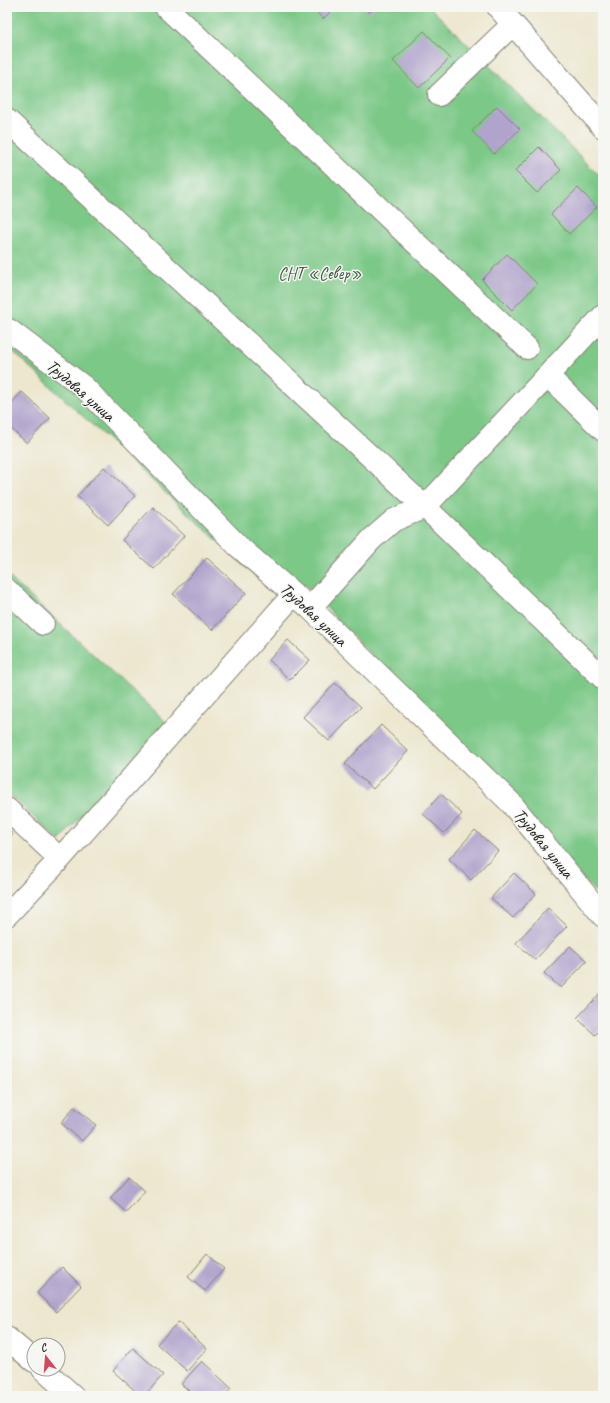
<svg xmlns="http://www.w3.org/2000/svg" width="610" height="1403" font-family="Caveat,sans-serif">
	<style>
		.green { fill: #7cc887; stroke: #4c7252 }
		.building { fill: #b0a3cc }
		.lines { fill: none; stroke-linecap: round; stroke-linejoin: round }
		.minor-casing { stroke: #848276; stroke-width: 24 }
		.minor { stroke: #fff; stroke-width: 22 }
		.labels { text-anchor: middle; stroke-width: 3; stroke-linejoin: round; paint-order: stroke }
		.park-label { font-size: 17px; fill: #3e5841; stroke: #f6f6f2 }
		.street-label { font-size: 17px; fill: #1c1c1c; stroke: #f6f6f2 }
	</style>
	<rect width="100%" height="100%" fill="#f6f6f2"/>
	<filter id="ink" filterUnits="userSpaceOnUse"><feTurbulence type="fractalNoise" baseFrequency=".025" numOctaves="2"/><feDisplacementMap in="SourceGraphic" scale="8" xChannelSelector="R" yChannelSelector="G"/><feConvolveMatrix kernelMatrix="1 2 1 2 8 2 1 2 1" color-interpolation-filters="sRGB"/></filter>
	<filter id="wash" filterUnits="userSpaceOnUse"><feTurbulence type="fractalNoise" baseFrequency=".012" numOctaves="4" result="noise"/><feDisplacementMap in="SourceGraphic" scale="16" xChannelSelector="R" yChannelSelector="G"/><feGaussianBlur stdDeviation="0.9" result="paint"/><feColorMatrix in="noise" values="0 0 0 0 0 0 0 0 0 0 0 0 0 0 0 0 0 1.4 0 .05"/><feComposite in="paint" operator="in"/></filter>
	<g filter="url(#wash)">
		<rect width="100%" height="100%" fill="#ede7cf"/>
		<path class="green" d="M7,7H430L603,179V900L305,585L276,595L7,346Z
			M7,575L166,722L59,841L7,792Z"/>
		<g id="blocks">
			<path class="building" d="M312,7H335L323,19Z
				M363,7H375L369,13Z
				M424,31L450,58L419,88L393,61Z
				M497,106L520,129L494,154L472,131Z
				M539,147L561,170L537,193L515,171Z
				M578,188L597,207L569,234L551,214Z
				M507,254L537,284L512,310L482,280Z
				M22,392L50,418L27,443L7,425V408Z
				M104,467L135,496L108,525L77,496Z
				M153,507L184,536L154,569L122,540Z
				M207,558L246,593L212,630L173,594Z
				M288,640L310,660L290,680L269,660Z
				M335,683L361,707L329,741L303,717Z
				M381,725L408,751L373,789L345,764Z
				M441,794L462,814L444,833L423,814Z
				M7,829L13,834L7,842Z
				M475,830L498,851L471,880L449,859Z
				M514,873L536,894L513,918L491,898Z
				M548,908L567,926L535,960L516,943Z
				M570,946L587,961L561,988L544,973Z
				M603,990V1027L595,1035L577,1018Z
				M74,1107L96,1125L82,1141L61,1123Z
				M129,1177L145,1191L126,1212L110,1198Z
				M207,1254L224,1269L205,1291L188,1277Z
				M62,1267L81,1286L56,1312L37,1293Z
				M178,1322L207,1349L187,1371L157,1344Z
				M133,1348L163,1375L144,1396H141L113,1371Z
				M202,1361L231,1388L224,1396H195L181,1384Z"/>
		</g>
	</g>
	<g filter="url(#ink)">
		<use href="#blocks" fill-opacity="0" stroke="#848276" stroke-width="1"/>
		<g class="lines">
			<defs>
				<path id="minor" d="M166,7L527,348
					M498,7L603,127
					M439,95L513,24
					M7,120L425,507L603,678
					M9,330L84,387L238,546L310,608L511,803L603,916
					M548,376L603,430
					M7,590L43,624
					M310,608L372,539L394,520L425,507L603,316
					M7,809L60,859
					M7,915L60,859L294,594
					M7,1338L34,1361
					M43,1369L73,1396"/>
			</defs>
			<use href="#minor" class="minor-casing"/>
			<use href="#minor" class="minor"/>
		</g>
	</g>
	<g class="labels">
		<g class="park-label">
			<text x="320" y="279">СНТ «Север»</text>
		</g>
		<g class="street-label">
			<text transform="translate(81 390) rotate(41)" y="6">Трудовая улица</text>
			<text transform="translate(314 614) rotate(43)" y="6">Трудовая улица</text>
			<text transform="translate(544 843) rotate(51)" y="6">Трудовая улица</text>
		</g>
	</g>
	<rect width="610" height="1403" fill="none" stroke="#f6f6f2" stroke-width="24"/>
	<g transform="translate(46 1357) rotate(343)"><circle r="19" fill="#f6f6f2" stroke="#9f9f9c"/>
	<path d="M0-3L7 15L0 10L-7 15Z" fill="#d1495b"/>
	<text y="-6" font-size="11" font-weight="bold" text-anchor="middle" fill="#1c1c1c">С</text>
	</g>
</svg>
